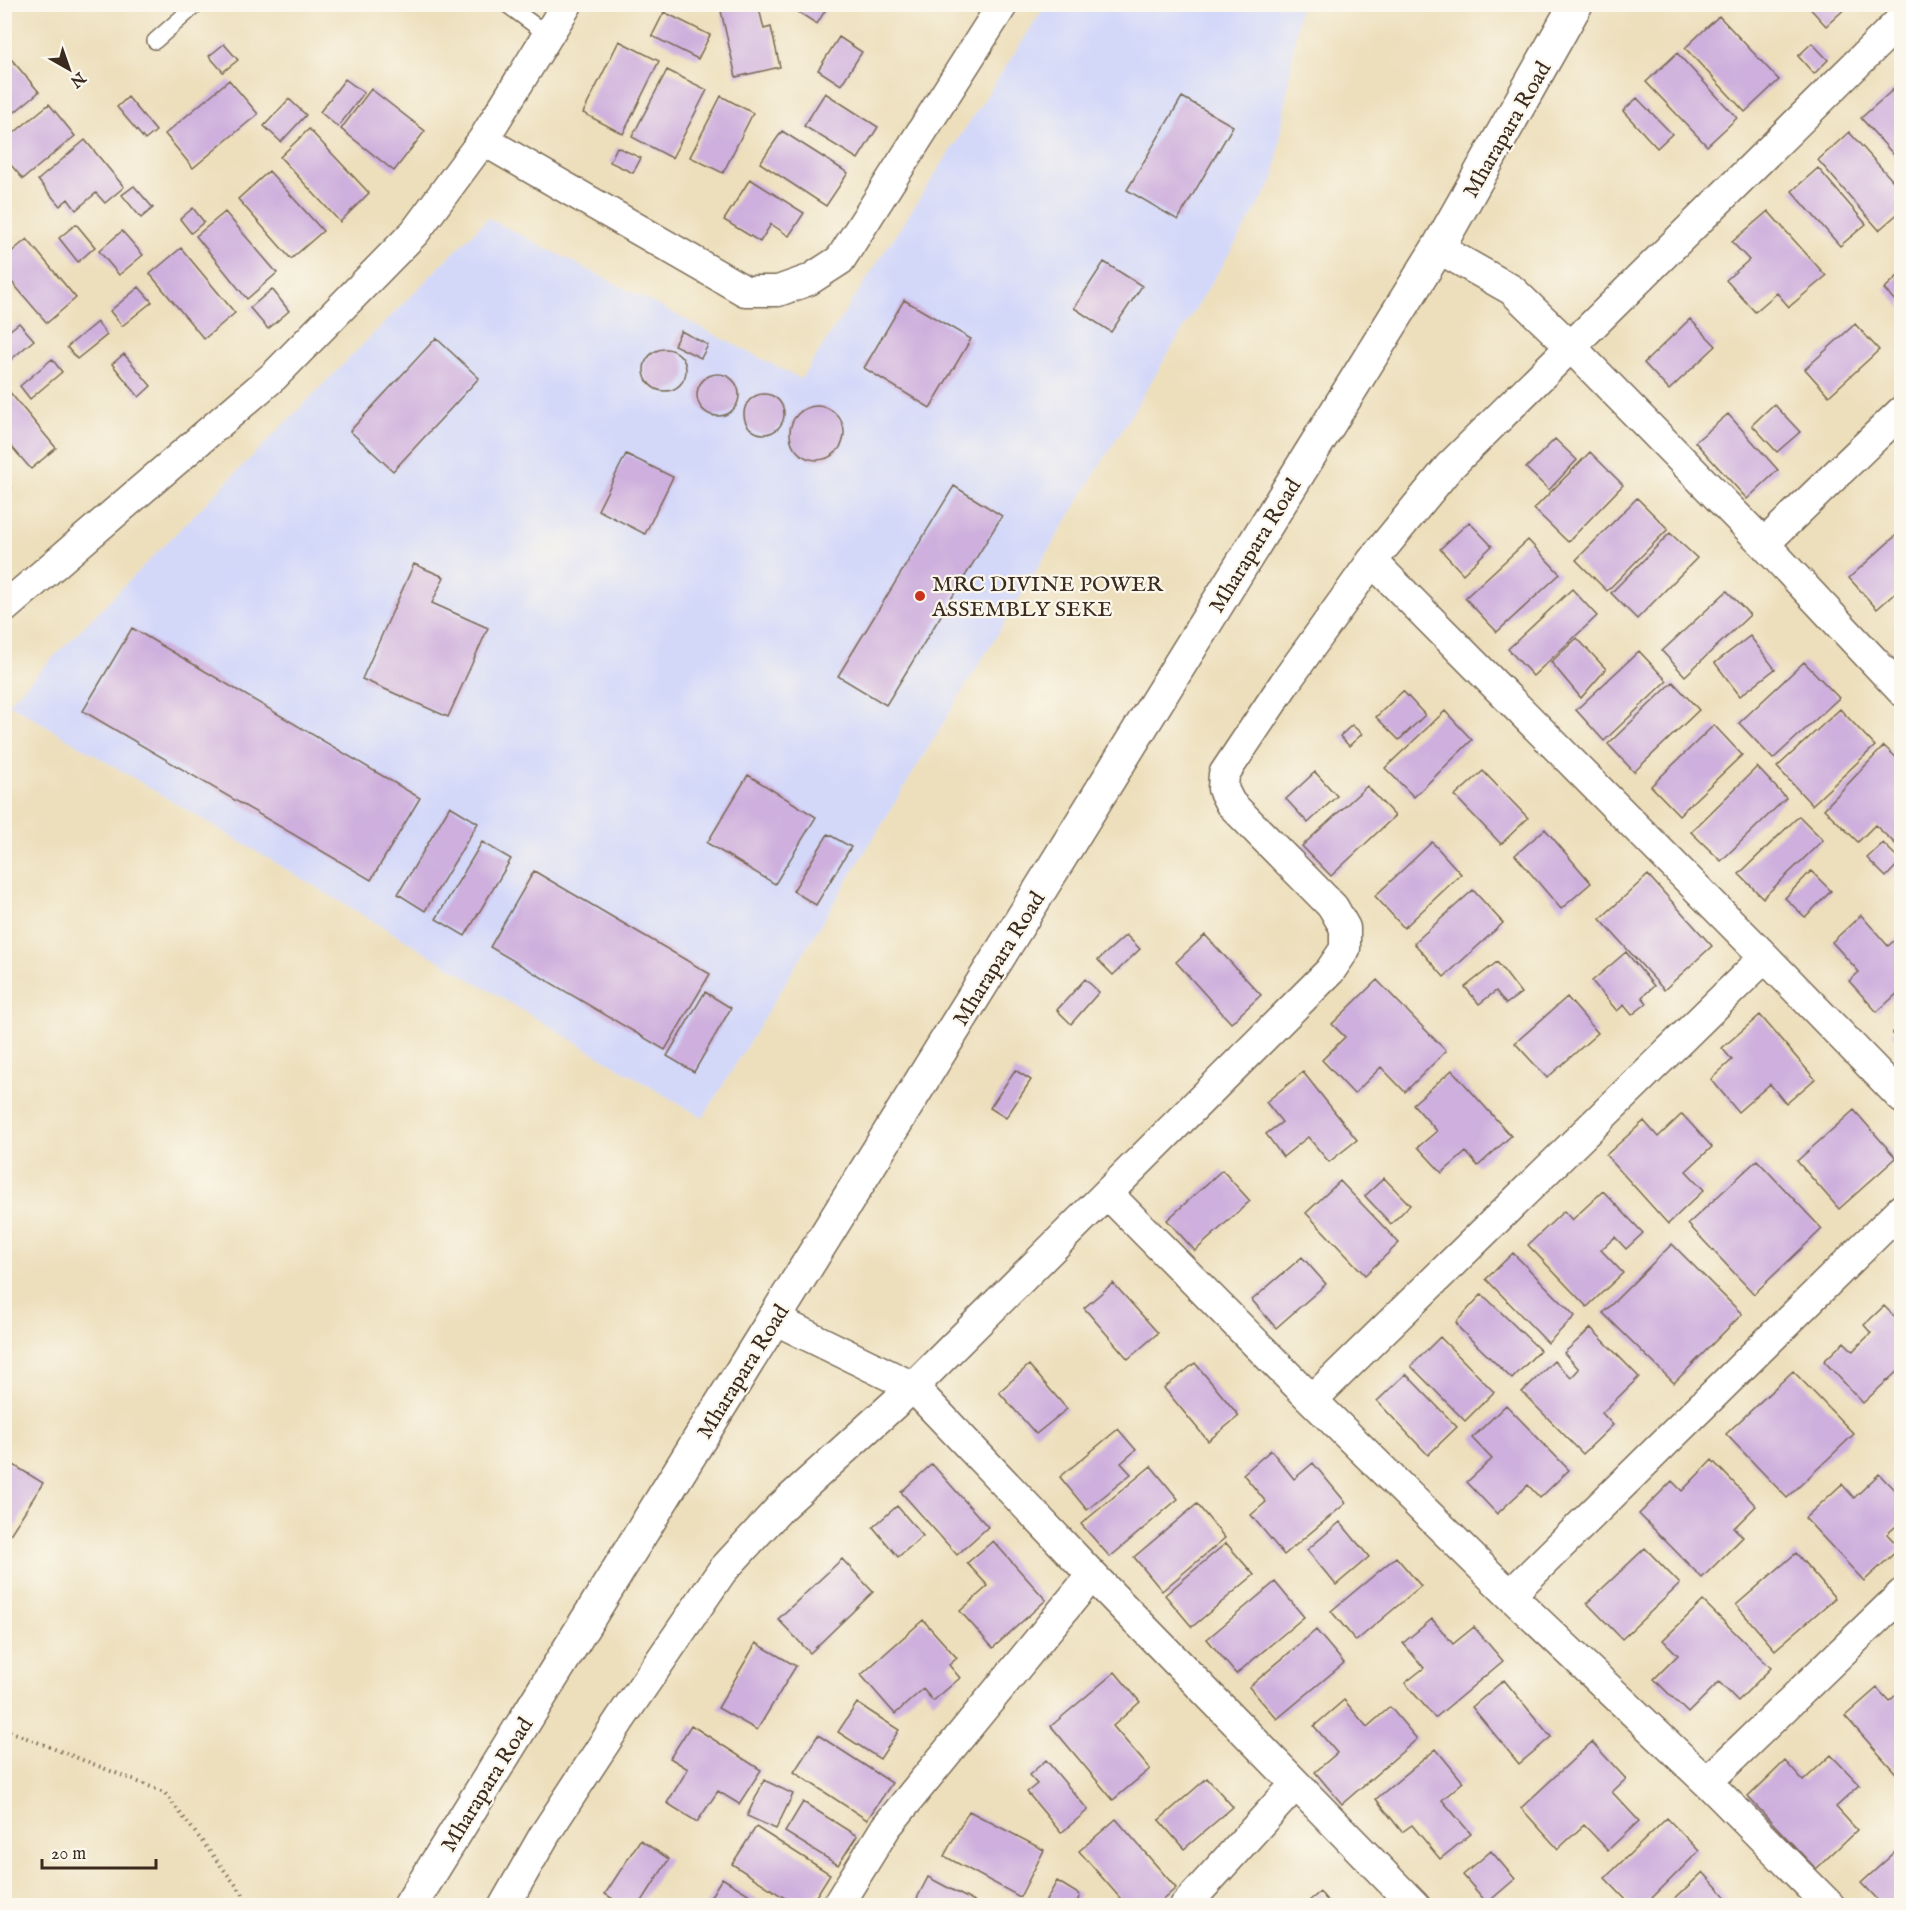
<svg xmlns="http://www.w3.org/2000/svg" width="1906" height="1910" font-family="'IM FELL English',serif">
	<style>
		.built { fill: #d3d8f9 }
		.building { fill: #ceafdd }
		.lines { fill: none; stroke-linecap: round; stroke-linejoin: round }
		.lane-casing { stroke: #796955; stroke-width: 18 }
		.street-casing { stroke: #796955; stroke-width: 33 }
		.secondary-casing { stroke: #796955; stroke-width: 36 }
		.path { stroke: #796955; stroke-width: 4; stroke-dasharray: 1.5 4.5; stroke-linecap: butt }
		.lane { stroke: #fff; stroke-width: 15 }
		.street { stroke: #fff; stroke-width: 30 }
		.secondary { stroke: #fff; stroke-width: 33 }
		.poi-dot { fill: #c8321e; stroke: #fbf7ec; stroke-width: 2 }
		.labels { text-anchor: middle; stroke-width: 4.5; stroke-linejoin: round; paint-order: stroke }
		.street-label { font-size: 22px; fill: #3b2a1e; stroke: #fbf7ec }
		.poi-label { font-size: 22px; fill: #3b2a1e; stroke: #fbf7ec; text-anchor: start }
	</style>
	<rect width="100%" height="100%" fill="#fbf7ec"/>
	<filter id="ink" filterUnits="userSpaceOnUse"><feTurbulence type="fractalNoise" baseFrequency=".0167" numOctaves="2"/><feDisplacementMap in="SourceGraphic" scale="12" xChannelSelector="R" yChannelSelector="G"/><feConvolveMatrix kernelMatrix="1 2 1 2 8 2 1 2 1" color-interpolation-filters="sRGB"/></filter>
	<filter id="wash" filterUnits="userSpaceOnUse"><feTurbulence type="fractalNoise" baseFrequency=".008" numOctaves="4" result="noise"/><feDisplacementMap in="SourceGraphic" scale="24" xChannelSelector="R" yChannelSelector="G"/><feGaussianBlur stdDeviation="1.35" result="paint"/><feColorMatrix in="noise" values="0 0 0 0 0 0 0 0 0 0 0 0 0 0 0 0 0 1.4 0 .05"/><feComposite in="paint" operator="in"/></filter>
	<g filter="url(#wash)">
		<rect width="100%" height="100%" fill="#eddfbc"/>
		<path class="built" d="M1046,5H1300L1274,180L703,1118L8,703L488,218L801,379Z"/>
		<g id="blocks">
			<path class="building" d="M750,4H758L764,29L771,27L780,67L736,77L721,11Z
				M794,4H829L817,24L792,8Z
				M1806,4H1850L1826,26Z
				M664,12L710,35L698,59L652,36Z
				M1719,16L1779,80L1745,112L1685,48Z
				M839,37L862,52L841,85L818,70Z
				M619,41L659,61L623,134L583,113Z
				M1812,43L1828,60L1814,74L1798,56Z
				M224,44L238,60L223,72L209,56Z
				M1677,53L1737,118L1707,146L1646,82Z
				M12,60L39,92L4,121V66Z
				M667,70L707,90L672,158L632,137Z
				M345,79L364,93L338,127L320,112Z
				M229,80L258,114L193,168L165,134Z
				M1895,88L1902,95V164L1861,118Z
				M371,89L425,131L394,171L341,129Z
				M825,93L878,127L858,159L804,126Z
				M721,96L753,113L723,173L690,157Z
				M128,97L156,131L145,140L117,107Z
				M1182,97L1233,126L1178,220L1127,190Z
				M1637,98L1672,134L1657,148L1623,111Z
				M289,99L306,115L281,142L264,126Z
				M49,104L75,136L23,179L4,157V141Z
				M309,129L369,193L340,222L280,157Z
				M782,131L848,173L826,206L760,163Z
				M1849,132L1902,191V210L1879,230L1818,160Z
				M85,140L124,187L105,203L96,193L76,210L68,199L60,206L38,180Z
				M617,147L641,158L633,173L610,162Z
				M1818,168L1866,224L1840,246L1792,191Z
				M269,171L323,231L291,259L238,199Z
				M750,179L804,213L789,236L771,224L760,242L724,220Z
				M134,186L153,208L141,218L122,195Z
				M193,208L204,222L191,233L180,219Z
				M1768,211L1826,276L1789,307L1777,293L1755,312L1726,280L1749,260L1732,242Z
				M225,212L277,273L247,299L196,236Z
				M76,224L95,247L78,262L59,238Z
				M122,231L143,255L119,275L99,251Z
				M27,239L76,298L47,323L4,273V258Z
				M181,248L235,313L204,339L150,274Z
				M1104,262L1142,286L1111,332L1074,308Z
				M1902,272V308L1884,289Z
				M139,287L152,302L122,326L110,311Z
				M272,289L289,311L268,329L250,308Z
				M904,300L971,339L930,408L864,368Z
				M1690,319L1716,346L1669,390L1644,363Z
				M97,322L107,335L77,359L67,347Z
				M19,323L34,340L8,362L4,358V335Z
				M1855,324L1879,350L1829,396L1805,369Z
				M681,331L708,345L701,358L674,345Z
				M436,338L479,378L393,471L350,431Z
				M644 370a21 21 0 1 1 42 0a21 21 0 1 1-42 0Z
				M124,354L151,386L139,397L112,364Z
				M52,359L62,372L30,399L20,386Z
				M697 395a21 21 0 1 1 42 0a21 21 0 1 1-42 0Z
				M8,390L56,448L31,469L4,438V393Z
				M744 414a20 20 0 1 1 40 0a20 20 0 1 1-40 0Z
				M1774,404L1800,432L1777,452L1752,425Z
				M790 433a27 27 0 1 1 54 0a27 27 0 1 1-54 0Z
				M1728,414L1778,470L1747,499L1695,442Z
				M1555,439L1577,460L1549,490L1526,468Z
				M1590,452L1623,485L1568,542L1534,509Z
				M626,454L673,477L645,534L598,510Z
				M4,479L12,488L4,495Z
				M954,486L1002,516L886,705L838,676Z
				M1637,498L1668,529L1607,591L1576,560Z
				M1469,522L1492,546L1463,574L1440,549Z
				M1902,530V587L1877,609L1849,578Z
				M1670,533L1697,558L1637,619L1611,593Z
				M1528,540L1560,574L1497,632L1465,598Z
				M414,564L444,577L432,603L488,628L448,717L362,679Z
				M1572,589L1597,616L1533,676L1508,649Z
				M1727,591L1750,615L1685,676L1662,651Z
				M132,628L420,798L371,880L83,711Z
				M1750,636L1775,669L1740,696L1715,663Z
				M1577,638L1606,669L1581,698L1551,662Z
				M1639,651L1667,681L1604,741L1576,710Z
				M1804,662L1839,698L1773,759L1739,723Z
				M1673,682L1699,710L1634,772L1608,744Z
				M1403,691L1425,715L1399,740L1376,717Z
				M1840,709L1875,746L1812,805L1777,767Z
				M1445,711L1472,740L1414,797L1385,768Z
				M1352,725L1362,734L1349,746L1340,736Z
				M1714,725L1742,755L1679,815L1651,786Z
				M1884,746L1902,763V850L1875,825L1858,842L1824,809Z
				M1757,767L1786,798L1721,861L1691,832Z
				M1483,771L1528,818L1501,844L1455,796Z
				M1315,772L1337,796L1308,823L1286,799Z
				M748,775L816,817L775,884L707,843Z
				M1367,786L1395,816L1331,876L1302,846Z
				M450,806L478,823L425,911L398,894Z
				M1799,816L1823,840L1763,898L1739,874Z
				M1545,829L1591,883L1561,909L1515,855Z
				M828,834L851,847L816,905L793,891Z
				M482,842L511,859L465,936L436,919Z
				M1432,842L1461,874L1404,928L1375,896Z
				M1883,843L1901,861L1886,877L1867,858Z
				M534,871L710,974L665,1050L490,947Z
				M1811,871L1831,891L1805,917L1785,898Z
				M1648,875L1712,946L1664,990L1600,919Z
				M1473,890L1503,923L1444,977L1414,943Z
				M1861,915L1888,946L1902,934V989L1877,1012L1849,981L1859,972L1832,942Z
				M1126,935L1140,949L1113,975L1098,960Z
				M1205,935L1261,995L1231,1023L1176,962Z
				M1626,952L1654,986L1642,997L1647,1003L1632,1015L1624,1005L1617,1011L1592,981Z
				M1497,962L1521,993L1506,1004L1496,991L1479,1004L1465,987Z
				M1085,979L1099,992L1071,1024L1057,1010Z
				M1377,980L1446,1051L1405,1092L1381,1067L1354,1094L1322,1060L1345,1037L1332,1024Z
				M705,992L731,1008L694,1072L667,1056Z
				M1567,997L1598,1033L1547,1078L1515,1043Z
				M1760,1015L1815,1079L1786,1104L1770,1084L1738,1112L1711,1079L1732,1060L1722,1048Z
				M1902,1025V1043L1892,1033Z
				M1015,1070L1031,1080L1006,1118L990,1108Z
				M1452,1070L1511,1136L1478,1166L1466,1152L1442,1173L1418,1147L1437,1131L1413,1104Z
				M1303,1072L1357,1140L1329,1162L1308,1137L1283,1157L1266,1134L1282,1122L1266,1102Z
				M1854,1110L1896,1158L1839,1209L1797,1161Z
				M1682,1114L1712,1147L1686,1171L1704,1190L1668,1224L1606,1155L1644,1121L1658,1137Z
				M1757,1160L1822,1229L1754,1294L1688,1224Z
				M1222,1170L1250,1201L1195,1251L1167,1220Z
				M1384,1178L1410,1205L1391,1224L1365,1196Z
				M1340,1181L1399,1243L1365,1275L1306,1213Z
				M1603,1191L1643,1233L1626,1249L1615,1237L1601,1250L1623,1273L1587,1307L1528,1245L1564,1211L1572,1220Z
				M1672,1244L1742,1314L1674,1383L1603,1313Z
				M1513,1253L1575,1316L1548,1343L1486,1279Z
				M1302,1257L1326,1284L1276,1328L1252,1300Z
				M1113,1283L1158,1333L1128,1359L1084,1308Z
				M1482,1294L1540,1350L1512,1379L1460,1329L1456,1322Z
				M1884,1306L1902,1324V1367L1863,1403L1824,1361L1844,1342L1853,1351L1871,1333L1864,1325Z
				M1591,1328L1639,1377L1602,1413L1613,1425L1583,1454L1522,1392L1554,1361L1571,1378L1579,1369L1564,1353Z
				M1440,1337L1494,1392L1465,1421L1411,1366Z
				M1195,1363L1239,1416L1208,1441L1164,1388Z
				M1029,1365L1067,1409L1036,1434L999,1392Z
				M1793,1371L1854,1434L1787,1498L1726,1434Z
				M1406,1374L1457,1427L1428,1455L1377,1401Z
				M1506,1405L1569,1470L1540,1498L1528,1485L1497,1514L1467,1482L1492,1459L1472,1438Z
				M1118,1429L1136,1450L1121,1463L1131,1474L1087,1510L1060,1477Z
				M1271,1450L1294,1479L1313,1463L1346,1503L1284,1555L1251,1515L1266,1502L1243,1474Z
				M4,1459L43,1483L4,1544Z
				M1712,1460L1756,1506L1734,1528L1743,1537L1702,1578L1639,1514L1672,1481L1682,1491Z
				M932,1464L988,1527L957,1555L901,1492Z
				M1151,1466L1178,1499L1110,1557L1081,1524Z
				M1879,1474L1902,1498V1521L1887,1534L1900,1548L1864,1581L1805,1518L1842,1484L1854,1498Z
				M1197,1504L1225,1538L1162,1591L1134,1557Z
				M897,1506L923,1536L898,1557L873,1527Z
				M1340,1522L1369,1557L1336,1585L1307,1550Z
				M993,1541L1046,1600L993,1648L960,1611L988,1586L967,1563Z
				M1226,1543L1254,1575L1192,1627L1165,1595Z
				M1645,1548L1680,1584L1622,1639L1587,1603Z
				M1796,1553L1835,1598L1775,1650L1736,1605Z
				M1396,1557L1421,1586L1356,1641L1331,1611Z
				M842,1559L873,1592L810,1653L778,1619Z
				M1275,1582L1304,1617L1236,1674L1207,1639Z
				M1703,1601L1771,1668L1738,1701L1719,1682L1688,1713L1654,1679L1678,1655L1663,1640Z
				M1432,1619L1453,1644L1474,1627L1503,1661L1435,1718L1405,1683L1424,1668L1403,1643Z
				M923,1620L957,1658L949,1665L960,1678L933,1701L923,1689L895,1714L861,1675Z
				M1316,1630L1344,1663L1277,1719L1249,1687Z
				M756,1643L796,1666L757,1730L718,1708Z
				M1115,1672L1140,1702L1113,1726L1150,1769L1113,1800L1051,1726Z
				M1504,1680L1551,1737L1519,1764L1472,1707Z
				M1877,1688L1889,1701L1902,1690V1780L1845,1716Z
				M1344,1700L1367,1727L1390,1707L1417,1739L1342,1804L1315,1772L1337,1753L1314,1726Z
				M857,1703L899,1730L880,1759L838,1732Z
				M691,1725L761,1770L739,1804L718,1791L697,1822L667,1803L688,1769L670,1758Z
				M818,1735L892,1783L867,1820L794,1772Z
				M1592,1742L1626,1779L1612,1792L1639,1821L1608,1850L1584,1825L1558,1849L1521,1808Z
				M1436,1749L1463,1782L1442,1800L1471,1834L1440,1859L1412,1825L1402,1832L1376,1799Z
				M1831,1755L1860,1785L1836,1807L1857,1830L1816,1869L1748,1797L1785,1761L1803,1781Z
				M1046,1760L1088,1810L1061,1833L1027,1792L1037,1784L1029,1775Z
				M1207,1778L1233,1807L1184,1849L1159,1820Z
				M764,1780L793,1794L776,1829L747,1816Z
				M803,1802L857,1836L838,1865L785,1832Z
				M969,1811L1044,1850L1020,1897L944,1856Z
				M1667,1818L1699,1851L1644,1906H1632L1605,1878Z
				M1116,1819L1176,1888L1156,1906H1127L1079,1851Z
				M756,1827L830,1874L810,1906H797L732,1864Z
				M640,1840L669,1859L639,1906H624L605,1894Z
				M1902,1846V1906H1883L1861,1883Z
				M1491,1851L1515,1879L1487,1903L1463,1875Z
				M1703,1872L1730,1902L1726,1906H1667Z
				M928,1877L982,1906H913Z
				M722,1878L768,1906H705Z
				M1057,1881L1080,1895L1076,1904L1079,1906H1043Z
				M1320,1892L1332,1906H1303Z"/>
		</g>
	</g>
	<g filter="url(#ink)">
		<use href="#blocks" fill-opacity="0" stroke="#796955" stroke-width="1.5"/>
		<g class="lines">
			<defs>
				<path id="lane" d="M506,4L548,35
					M155,41L197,4"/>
				<path id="street" d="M483,140L745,291H778L809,280L840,260L1003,4
					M1438,248L1512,290L1571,347L1764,544L1902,691
					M1764,544L1902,411
					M1372,561L1765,957L1902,1098
					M4,608L274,376L415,232L483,140L567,4
					M1108,1194L1312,1400L1510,1595L1707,1782L1830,1906
					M774,1319L913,1387L1092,1575L1415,1906
					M1312,1400L1765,957
					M1510,1595L1902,1209
					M1707,1782L1902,1594
					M504,1906L545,1834L621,1718L722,1571L781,1507L913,1387L1330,971L1345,949V928L1333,907L1230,803L1223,789L1224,774L1284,684L1372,561L1449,467L1902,19
					M837,1906L886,1827L1092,1575
					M1185,1906L1295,1785"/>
				<path id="secondary" d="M410,1906L1438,248L1576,4"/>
			</defs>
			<use href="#lane" class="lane-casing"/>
			<use href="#street" class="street-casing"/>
			<use href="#secondary" class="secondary-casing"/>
			<path class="path" d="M4,1729L164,1792L252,1906"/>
			<use href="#lane" class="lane"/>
			<use href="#street" class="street"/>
			<use href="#secondary" class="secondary"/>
		</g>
	</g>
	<circle class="poi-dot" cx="920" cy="596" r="6"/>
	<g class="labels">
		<g class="street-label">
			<text transform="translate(1506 129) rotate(-60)" y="8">Mharapara Road</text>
			<text transform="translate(1254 545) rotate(-58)" y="8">Mharapara Road</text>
			<text transform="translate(998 958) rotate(-58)" y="8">Mharapara Road</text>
			<text transform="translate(742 1371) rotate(-58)" y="8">Mharapara Road</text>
			<text transform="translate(486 1784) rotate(-58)" y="8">Mharapara Road</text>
		</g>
		<g class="poi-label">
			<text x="932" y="591">MRC DIVINE POWER<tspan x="932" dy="25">ASSEMBLY SEKE</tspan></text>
		</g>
	</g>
	<rect width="1906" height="1910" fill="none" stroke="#fbf7ec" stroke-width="24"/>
	<g transform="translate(69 69) rotate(140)" stroke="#fbf7ec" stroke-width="4.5" paint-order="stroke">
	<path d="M0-4.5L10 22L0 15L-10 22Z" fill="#3b2a1e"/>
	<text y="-9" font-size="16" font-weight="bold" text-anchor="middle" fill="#3b2a1e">N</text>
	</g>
	<path d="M42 1859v9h114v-9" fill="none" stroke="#3b2a1e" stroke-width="3"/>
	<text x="51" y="1859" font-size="18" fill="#3b2a1e" stroke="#fbf7ec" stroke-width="4.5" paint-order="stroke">20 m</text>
</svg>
